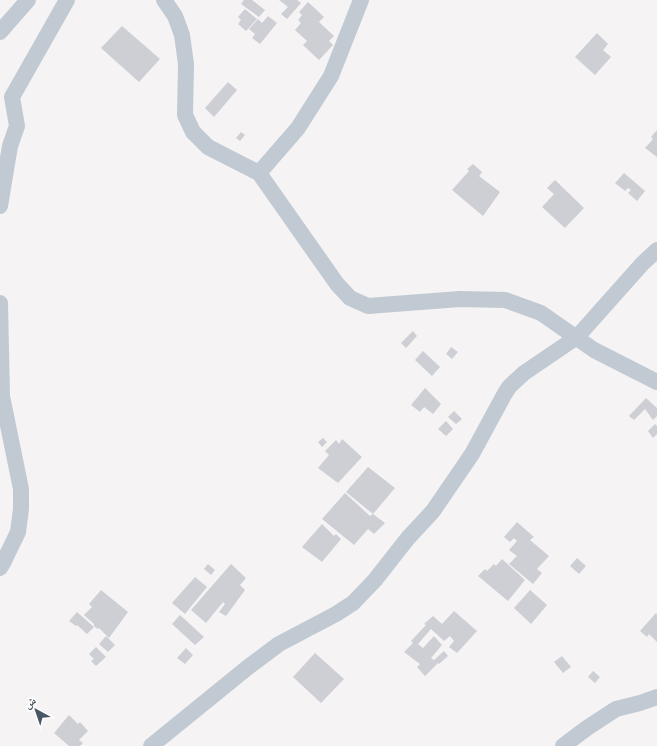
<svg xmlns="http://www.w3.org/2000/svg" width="657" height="746" font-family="Helvetica,'Noto Naskh Arabic',sans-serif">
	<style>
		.building { fill: #cdcfd5 }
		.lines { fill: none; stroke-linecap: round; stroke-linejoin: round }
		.street { stroke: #c1cad2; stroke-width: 16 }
	</style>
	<rect width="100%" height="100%" fill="#f5f3f3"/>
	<path class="building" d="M244,0H252L265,10L259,17L241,4Z
		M279,0H297L301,3L287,19L281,14L288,7Z
		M308,2L324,17L319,22L334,36L329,41L333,45L319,60L303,45L307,41L295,30L301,23L298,20L302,15L299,12Z
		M245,9L257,19L246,31L238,24L241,20L238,17Z
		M268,16L277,23L260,44L252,38L255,34L249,29L258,19L262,23Z
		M122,26L160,59L139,82L101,48Z
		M597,33L608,44L603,50L611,57L595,75L575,57Z
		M228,82L237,90L214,117L205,108Z
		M657,130V157L645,148L653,139L651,137Z
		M241,132L245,135L240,141L236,138Z
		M473,164L482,172L479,176L500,192L483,216L452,190L469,171L467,169Z
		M624,173L645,191L637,201L628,193L631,190L628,188L625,191L615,183Z
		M555,180L584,208L565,228L542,207L554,194L547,188Z
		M413,331L417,336L406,348L401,343Z
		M451,347L458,352L452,359L446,354Z
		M423,351L440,367L432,376L415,360Z
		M425,388L441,404L433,414L424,407L420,412L411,405Z
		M646,398L657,408V416L653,420L645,409L634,420L629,416Z
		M454,411L462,419L456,424L448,417Z
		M446,421L453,429L446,436L438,429Z
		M655,424L657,426V434L653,438L648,431Z
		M323,438L327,442L322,447L318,442Z
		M342,439L362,457L338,483L318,468L329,455L325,451L336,440L339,444Z
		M368,467L395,488L373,514L346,492Z
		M345,493L370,516L373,514L385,523L374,534L368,529L354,545L322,519Z
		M517,522L534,537L530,540L549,556L537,569L542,573L533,584L509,564L517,556L509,550L517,541L514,538L510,542L504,537Z
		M322,524L334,536L336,534L341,539L322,562L302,547Z
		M577,558L586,566L579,574L570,566Z
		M502,559L525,580L508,601L478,576L485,569L487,571L494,564L496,566Z
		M208,564L215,570L211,575L204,569Z
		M231,564L246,578L240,585L245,590L226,616L219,612L225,604L223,602L206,623L191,610Z
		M195,577L207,587L185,614L172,603Z
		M101,590L128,612L109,638L99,628L98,629L94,626V624L84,615L92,607L89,604Z
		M530,590L547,605L531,624L514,608Z
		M454,611L477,631L457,653L449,647L454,641L450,636L444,641L431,629L418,644L423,648L434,636L442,645L431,658L434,660L444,651L448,656L439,664L438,663L425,676L417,667L420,664L404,652L413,643L411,641L426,625L424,624L433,616L442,624Z
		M77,612L94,627L87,634L77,625L76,626L69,621Z
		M656,613L657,615V642L649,634L647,637L640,631Z
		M180,615L204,637L195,645L172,624Z
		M106,636L115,645L108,652L99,644Z
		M96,647L106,657L96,666L91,661L94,659L89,654Z
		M186,648L193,655L185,664L177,658Z
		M315,653L344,679L321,703L293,677Z
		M562,656L571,667L563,673L554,662Z
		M593,671L600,677L595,683L588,677Z
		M69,715L78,724L80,722L88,731L79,740L83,743L80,746H69L54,733Z"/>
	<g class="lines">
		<path class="street" d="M164,0L175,16L182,35L186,64L185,115L193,132L208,147L259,173L337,284L350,298L368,306L460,299L505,300L541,313L594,350L657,382
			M0,32L28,0
			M259,173L298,128L331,76L361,0
			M0,206L10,146L17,126L12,97L67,0
			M0,303L2,396L21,489V509L18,532L3,563L0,568
			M151,746L247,668L279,644L336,614L353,603L375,580L408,538L433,511L472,454L504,395L509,387L524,373L577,337L642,264L657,250
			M563,746L587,728L616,709L640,703L657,697"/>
	</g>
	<g transform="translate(36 710) rotate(320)" stroke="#ffffff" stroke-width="3" paint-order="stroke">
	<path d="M0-3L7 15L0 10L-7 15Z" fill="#4a5661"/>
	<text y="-6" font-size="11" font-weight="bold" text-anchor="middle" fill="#4a5661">ش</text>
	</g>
</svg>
